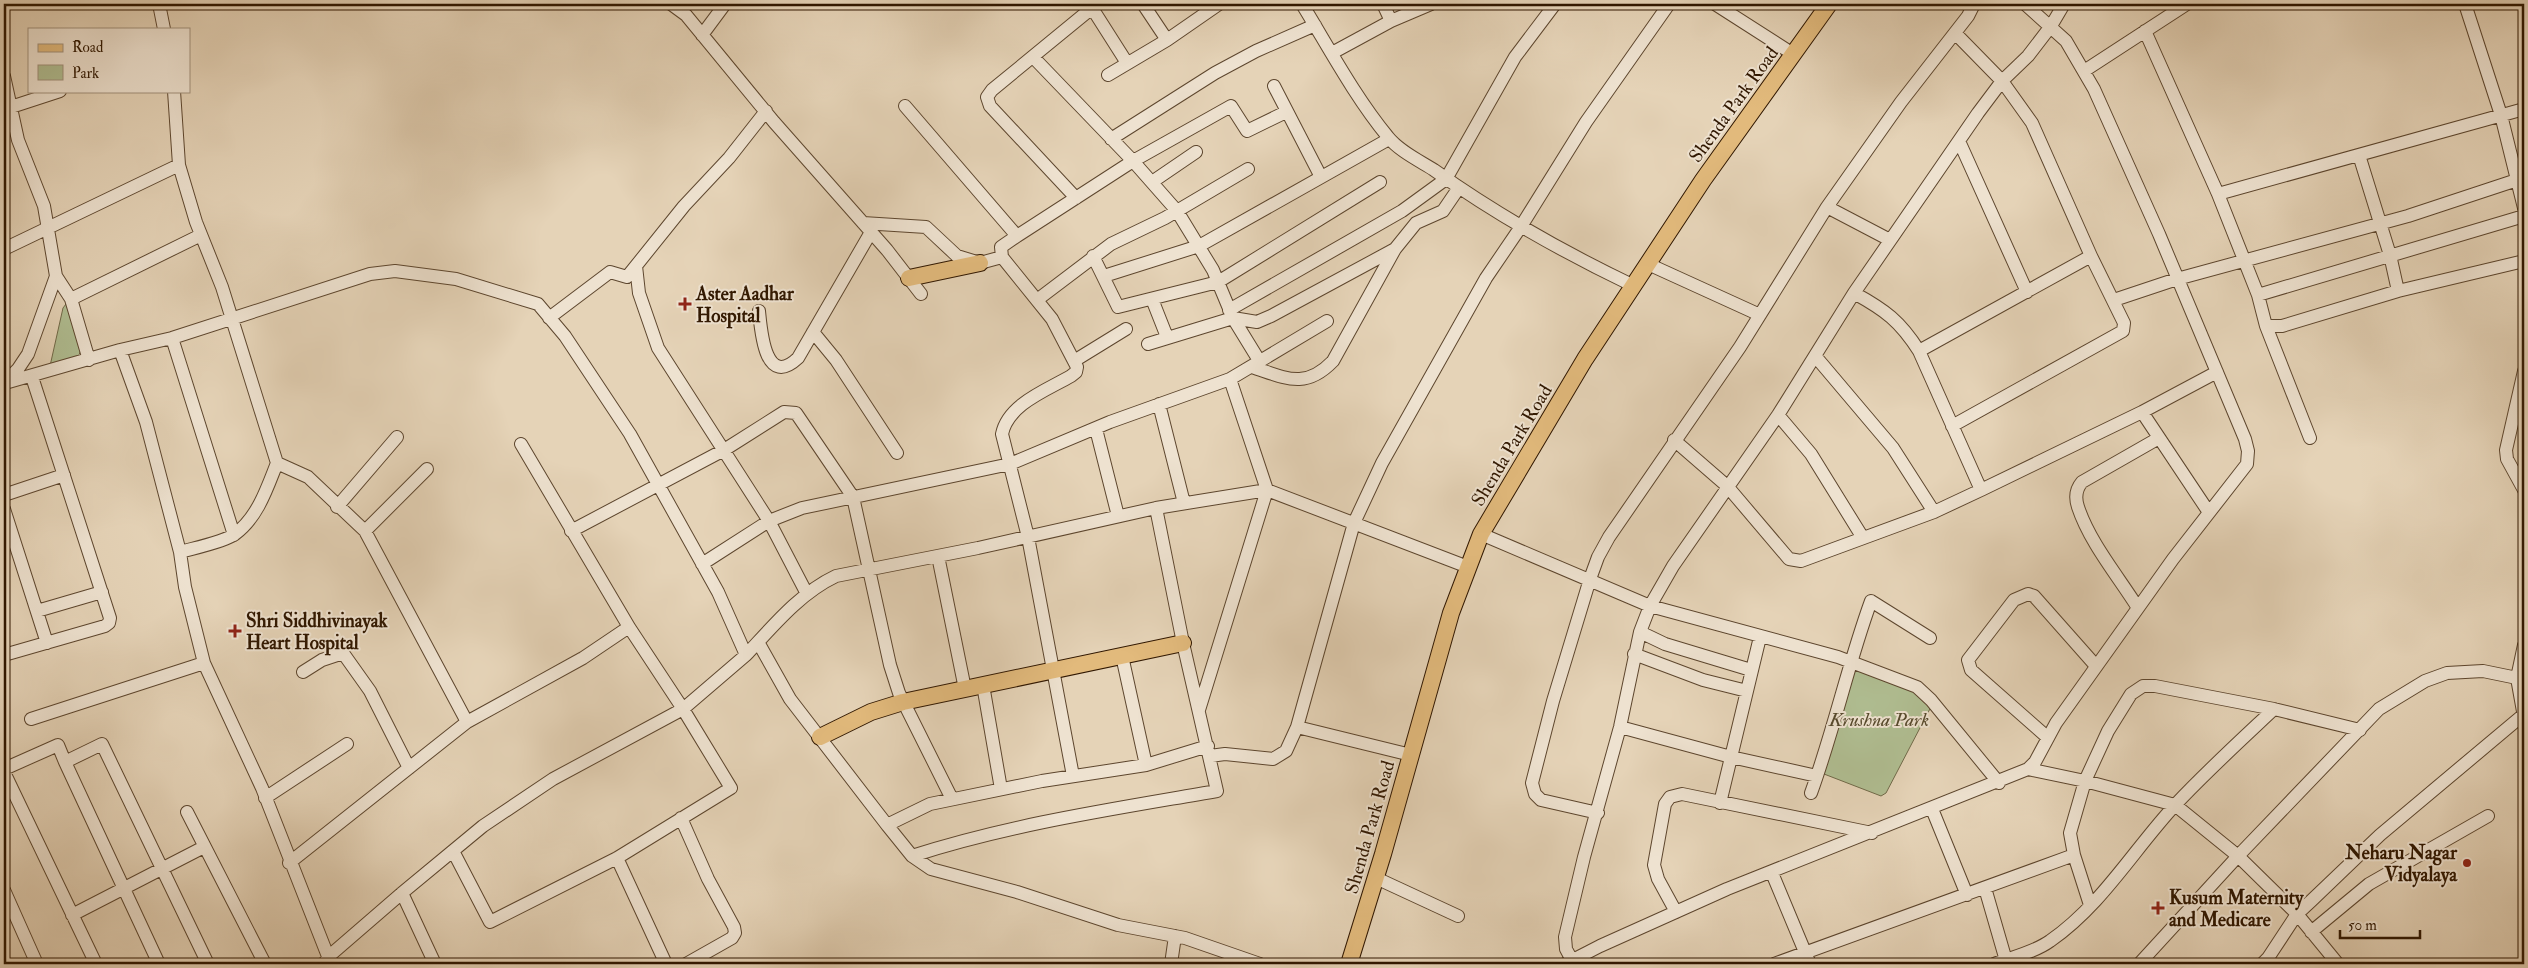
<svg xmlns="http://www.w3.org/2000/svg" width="2528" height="968" font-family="'IM FELL Double Pica',serif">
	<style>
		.green { fill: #b0be92; stroke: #706a49 }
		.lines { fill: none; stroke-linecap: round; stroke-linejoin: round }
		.minor-casing { stroke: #5d462e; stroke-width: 14 }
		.major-casing { stroke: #301700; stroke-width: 18 }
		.minor { stroke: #eee2d0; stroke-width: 12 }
		.major { stroke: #e2ba7c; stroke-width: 16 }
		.poi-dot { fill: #8f2418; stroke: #eee2d0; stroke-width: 2 }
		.labels { text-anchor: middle; stroke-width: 4; stroke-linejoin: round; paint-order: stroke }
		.street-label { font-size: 19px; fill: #301700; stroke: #eee2d0 }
		.poi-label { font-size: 19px; font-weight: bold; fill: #301700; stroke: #eee2d0; text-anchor: start }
		.park-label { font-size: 19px; font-style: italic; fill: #56492c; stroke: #eee2d0 }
	</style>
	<rect width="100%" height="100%" fill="#e5d3b7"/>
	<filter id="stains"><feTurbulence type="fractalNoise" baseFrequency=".004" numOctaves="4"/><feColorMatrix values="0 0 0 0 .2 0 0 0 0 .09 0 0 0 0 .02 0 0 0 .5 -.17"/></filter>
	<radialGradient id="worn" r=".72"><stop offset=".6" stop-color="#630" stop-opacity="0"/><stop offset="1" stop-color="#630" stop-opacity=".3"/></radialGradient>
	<path class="green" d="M66,304L81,350L78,357L50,366L63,308Z
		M1849,667L1917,687L1933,703L1886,793L1881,796L1824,774Z"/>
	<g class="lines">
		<defs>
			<path id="minor" d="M159,4L164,29
				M671,4L686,15L774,122L887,250L921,294
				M1143,4L1167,40
				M1302,4C1329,48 1355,97 1388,137C1399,151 1420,161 1434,170C1497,215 1563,252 1634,286
				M1383,4L1391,21
				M1715,4L1793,54
				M2465,4L2501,115L2524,208
				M1092,8L1127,63
				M2145,31L2218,194L2258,295L2266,326H2282L2398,291L2524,261
				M702,35L725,4
				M1332,53L1391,21L1431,4
				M1033,57L1133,161L1177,211L1213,270L1233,318L1260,362
				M2084,71L2187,4
				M1108,75L1167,40L1219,4
				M4,76L18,140L44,206L56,276L28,354L18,369L4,383
				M1274,86L1321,177
				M174,91L179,165
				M905,106L1017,236L1001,247L1002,257L1052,319L1077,367L1076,372L1071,376C1047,390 1008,404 1002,434L1028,537L1073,776
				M11,107L60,91
				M1111,139L1215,73L1256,51L1315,25
				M1959,141L2027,292
				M2359,155L2390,255L2398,291
				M1152,182L1196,152
				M2218,194L2524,109
				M1076,198L990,106L987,97L992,90L1092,8L1090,4
				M1827,207L1890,240
				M863,223L926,227L957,256L980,263L1002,257
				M1017,236L1133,161L1231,106L1247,131L1286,112
				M4,249L179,165L196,222L222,287L277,463
				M1093,256L1118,307L1218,282L1380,182
				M1648,264L1760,315
				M636,266L639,293L658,348L769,521L807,594
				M56,276L71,299L89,360
				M1104,276L1199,246L1389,139
				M2258,295L2524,216
				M71,299L201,235
				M1152,299L1167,337
				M1037,300L1111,244L1165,218L1248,169
				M2114,300L2177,279L2408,216L2517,180
				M1229,310L1402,211L1446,179L1515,57L1555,4
				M759,311C761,331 765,389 798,358L871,232
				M549,318L610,272L627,277L684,206L729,158L766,111
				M2266,326L2310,438
				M813,332L836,360L897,453
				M172,338L234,535
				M1148,344L1233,318L1257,322L1271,316L1395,249L1416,223L1443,211L1458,189
				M120,350L146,422L180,552L185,587L204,663L262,788L331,964
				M1919,351L2091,256L2032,123L2002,81L1955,33
				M1816,357L1893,448L1934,512
				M1074,361L1126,329
				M1252,367C1286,378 1305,390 1333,361L1395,249
				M2524,371L2506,450L2507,459L2524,490
				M5,383L120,350L172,338L370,274L395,271L456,279L538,304L565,336L630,434L718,592L746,655C773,626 800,593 836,576L978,548L1156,508L1267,490L1468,567
				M1159,404L1184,503
				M2142,412L2208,511
				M1778,415L1811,454L1863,538
				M1952,426L2123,331L2124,323L2091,256
				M1096,429L1118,516
				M1674,440L1727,486L1789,559L1801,561L1934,512L1981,490L1919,351C1900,321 1885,310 1854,293
				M521,444L629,627
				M1981,490L2142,412L2217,372
				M4,495L64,475
				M337,507L397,437
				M4,509L47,643
				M365,531L427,469
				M571,531L724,450L784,412L796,413L853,497L890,665L899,693L952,799
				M1481,534L1650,606L1838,657L1917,687L1931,700L1999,783
				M180,552C194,548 224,542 235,534C258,517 267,488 277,463L308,477L365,531L467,722
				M938,556L965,689
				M702,564L769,521L802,508L1010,464L1110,422L1230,379L1327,321
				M2138,608C2118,576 2090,543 2078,507C2075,498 2076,489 2082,482L2159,438
				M37,611L102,592
				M1640,632L1665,644L1751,670
				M758,642L790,699L887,825L912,856L931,869L1017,892L1118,925L1185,938L1260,964
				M2524,645L2517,678L2524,717
				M1634,654L1703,680L1747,691
				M4,655L105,626L109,623L110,618L32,377
				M1122,656L1146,765
				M303,672L322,660L343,653L370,691L409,768
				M983,685L1001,789
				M1199,710L1267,490L1230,379
				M31,719L204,663
				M1297,727L1411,755
				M1620,727L1731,757L1817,776
				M2047,737L1971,670L1968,660L2014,600L2028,594L2034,596L2096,666
				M1210,756L1225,754L1273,759L1286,751L1297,727L1354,523L1382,463L1486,278L1520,228L1586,122L1669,4
				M65,762L159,964
				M4,769L58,745L65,762L102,744L208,964
				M2028,769L2085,781L2175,805L2238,856L2297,914L2338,964
				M4,772L96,964
				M1811,793C1834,730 1848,664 1871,601L1930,638
				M265,798L347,744
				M1720,803L1760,637
				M1932,809L1967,895
				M187,812L265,964
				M1598,813L1541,800L1535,794L1532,783L1553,701L1590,579L1598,557L1609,537L1740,347L1827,207L1901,102L1968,16L1974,4
				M681,818L708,879L734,927L735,933L732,938L686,964
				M887,825L930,804L1042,781L1146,765L1208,746
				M912,856C1011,824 1114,809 1217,791L1183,643L1156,508
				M617,858L666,964
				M289,863L467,722L583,658L629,627L683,709L731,788L617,858L490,922L453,851
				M1772,873L1810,964
				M1376,878L1458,916
				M1985,888L2007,964
				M4,890L37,964
				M402,893L435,964
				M2090,905L2074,855L2070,833L2085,781L2108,731L2131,694L2143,686H2155L2274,709L2360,730
				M1676,912L1658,879L1654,865L1665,804L1670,797L1682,794L1872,833
				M72,915L204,847
				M2311,932L2369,884L2488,816
				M324,964L328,957L402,893L483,826L553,779L683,709L746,655
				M1171,964L1175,936
				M1565,964L1600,946L1727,889L2028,769L2035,762L2056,723L2173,559L2247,464L2248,451L2245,439L2159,234L2094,89L2066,41L2025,4
				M1574,964L1566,949L1565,937L1584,857L1620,727L1640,632L1650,606L1673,566L1778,415L1854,293L1978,113L2002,81L2028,56L2051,26L2064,4
				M1774,964L2074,855
				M1994,964C2012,957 2035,952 2050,941C2102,905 2134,849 2176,804C2207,771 2241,740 2274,709
				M2139,964L2238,856L2379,709L2425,681L2447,673L2483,671L2517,678
				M2262,964L2268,958L2297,914L2311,901L2380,835L2523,715"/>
			<path id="major" d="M909,278L980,263
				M820,737L871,712L903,702L1183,643
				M1349,964L1383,854L1451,613L1481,534L1585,359L1703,180L1829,4"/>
		</defs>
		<use href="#minor" class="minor-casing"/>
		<use href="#major" class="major-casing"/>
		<use href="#minor" class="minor"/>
		<use href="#major" class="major"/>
	</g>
	<g class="poi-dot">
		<path d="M682.5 296.5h5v5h5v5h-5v5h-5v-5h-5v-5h5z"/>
		<path d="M232.5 623.5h5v5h5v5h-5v5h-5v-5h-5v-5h5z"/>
		<circle cx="2467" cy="863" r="5"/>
		<path d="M2155.5 900.5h5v5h5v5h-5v5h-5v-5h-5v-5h5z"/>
	</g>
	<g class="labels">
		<g class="street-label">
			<text transform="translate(1733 104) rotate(-54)" y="7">Shenda Park Road</text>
			<text transform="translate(1511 445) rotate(-59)" y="7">Shenda Park Road</text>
			<text transform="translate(1369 827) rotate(-74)" y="7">Shenda Park Road</text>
		</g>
		<g class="poi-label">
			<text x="696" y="300">Aster Aadhar<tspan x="696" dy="22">Hospital</tspan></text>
			<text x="246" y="627">Shri Siddhivinayak<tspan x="246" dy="22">Heart Hospital</tspan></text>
			<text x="2457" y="859" text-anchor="end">Neharu Nagar<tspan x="2457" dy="22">Vidyalaya</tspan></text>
			<text x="2169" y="904">Kusum Maternity<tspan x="2169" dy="22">and Medicare</tspan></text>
		</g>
		<g class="park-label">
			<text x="1879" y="726">Krushna Park</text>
		</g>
	</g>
	<rect width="2528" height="968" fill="none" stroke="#e5d3b7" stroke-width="20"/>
	<rect x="5" y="5" width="2518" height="958" fill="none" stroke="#301700" stroke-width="2.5"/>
	<rect x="10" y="10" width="2508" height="948" fill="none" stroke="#301700"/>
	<rect x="28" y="28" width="162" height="65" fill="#eee2d0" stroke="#a2917d"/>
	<rect x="38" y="44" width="25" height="8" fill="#e2ba7c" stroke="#a2917d"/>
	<text x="72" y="52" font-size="15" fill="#301700">Road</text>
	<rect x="38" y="65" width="25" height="15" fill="#b0be92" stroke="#a2917d"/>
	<text x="72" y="78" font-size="15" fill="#301700">Park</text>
	<path d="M2340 930v8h80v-8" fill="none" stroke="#301700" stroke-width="2.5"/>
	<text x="2348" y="930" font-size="15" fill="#301700" stroke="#eee2d0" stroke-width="4" paint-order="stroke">50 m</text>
	<rect width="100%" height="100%" filter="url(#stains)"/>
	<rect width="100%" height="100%" fill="url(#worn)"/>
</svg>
